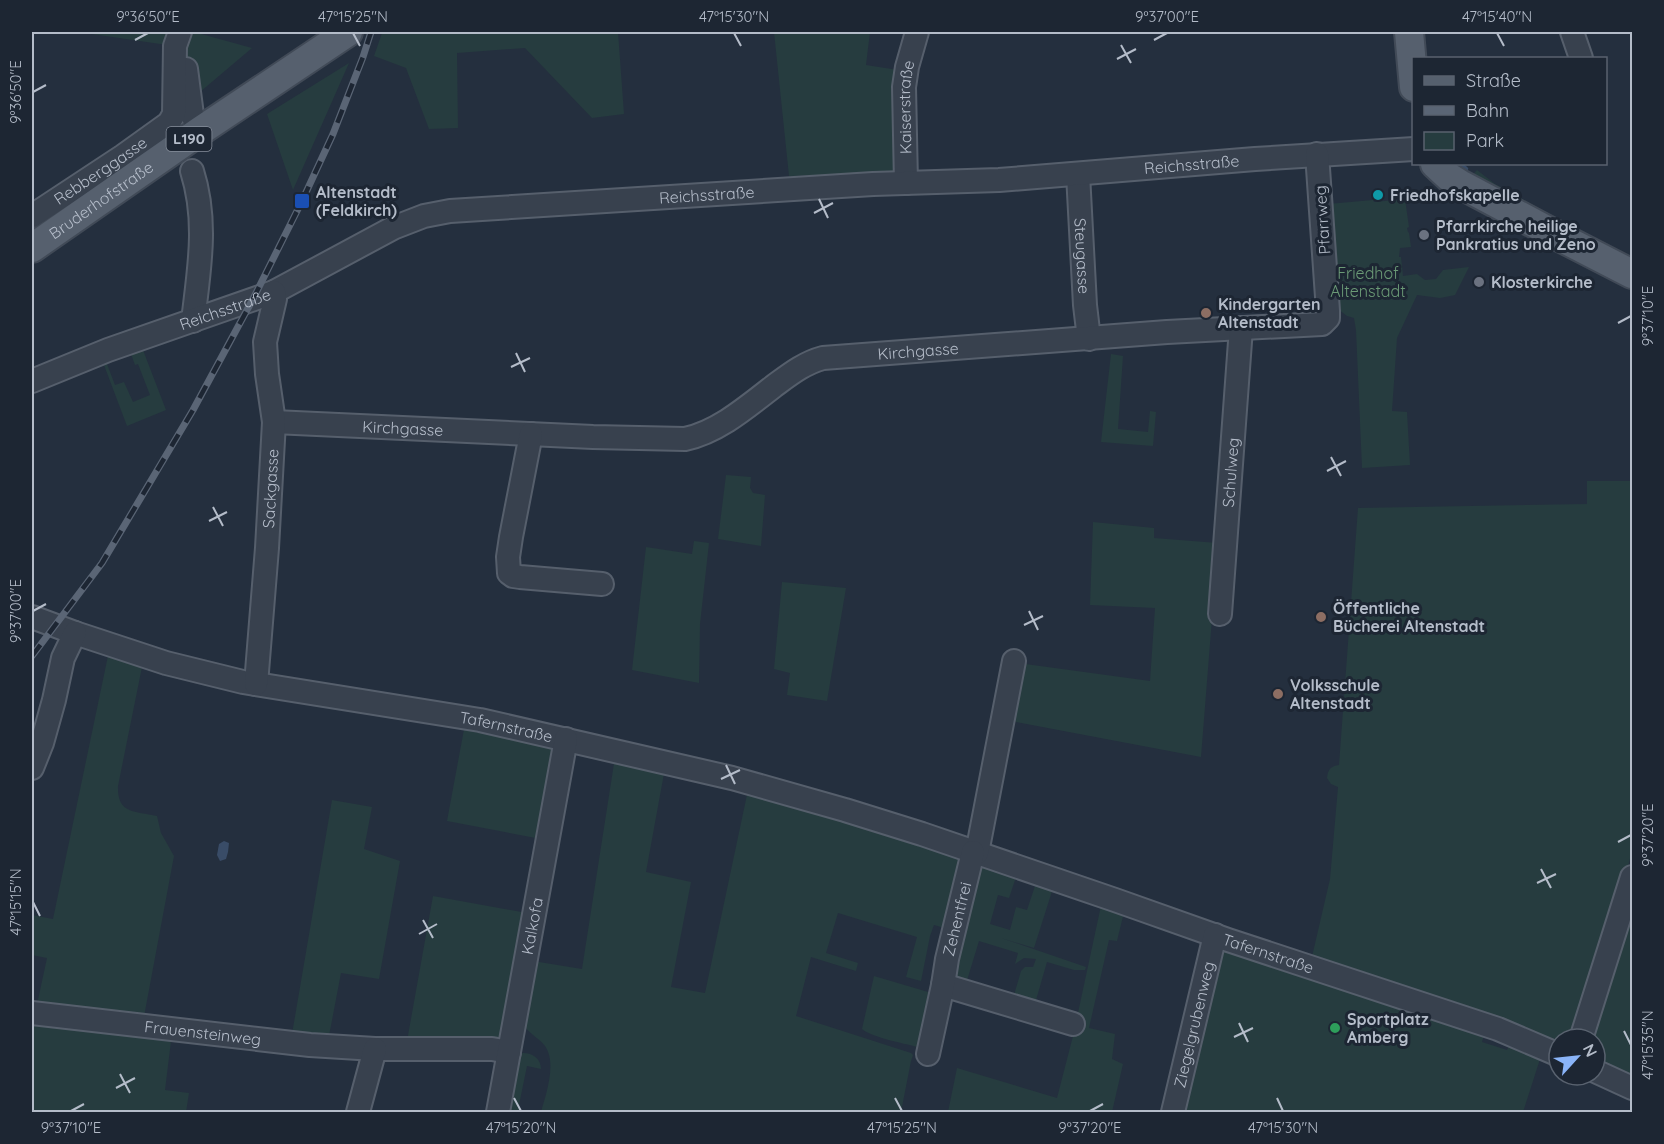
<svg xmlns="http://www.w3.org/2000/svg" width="1664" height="1144" font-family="Quicksand,sans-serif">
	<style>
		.green { fill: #263c3f }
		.water { fill: #394c67 }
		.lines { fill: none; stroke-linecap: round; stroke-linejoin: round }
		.stream { stroke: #394c67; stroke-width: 4.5 }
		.minor-casing { stroke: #565f6c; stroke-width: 26 }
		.major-casing { stroke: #414a57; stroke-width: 32 }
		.minor { stroke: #38414e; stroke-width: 22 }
		.major { stroke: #56606e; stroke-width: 28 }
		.rail-casing { stroke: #5a6575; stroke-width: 7 }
		.rail { stroke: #1d2633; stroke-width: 4.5; stroke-dasharray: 14; stroke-linecap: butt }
		.ticks { fill: none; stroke: #b4bcc9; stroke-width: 2 }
		.culture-dot { fill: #0f9aa8; stroke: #1d2633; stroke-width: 2 }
		.transit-dot { fill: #1a4fb4; stroke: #1d2633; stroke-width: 2 }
		.worship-dot { fill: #6b7280; stroke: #1d2633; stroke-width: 2 }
		.education-dot { fill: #8d6e63; stroke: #1d2633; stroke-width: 2 }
		.leisure-dot { fill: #2e9e5b; stroke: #1d2633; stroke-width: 2 }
		.labels { text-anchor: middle; stroke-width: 6; stroke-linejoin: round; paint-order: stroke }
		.shield { fill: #1d2633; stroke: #878f9c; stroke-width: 1.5 }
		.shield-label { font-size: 15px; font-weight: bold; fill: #b4bcc9 }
		.street-label { font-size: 16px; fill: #b4bcc9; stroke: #1d2633 }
		.poi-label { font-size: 16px; font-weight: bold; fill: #b4bcc9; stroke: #1d2633; text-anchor: start }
		.park-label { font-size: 16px; fill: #6b9a76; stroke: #1d2633 }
		.neatline { fill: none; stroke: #b4bcc9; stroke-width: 2 }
		.ticks-label { font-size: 15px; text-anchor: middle; fill: #b4bcc9 }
	</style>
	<rect width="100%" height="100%" fill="#242f3e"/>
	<path class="green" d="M78,32H194L252,48L174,114V46Z
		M384,32H618L624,114L592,118L525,48L457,53L458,128L429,129L406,68L374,56L382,33Z
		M774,32H870L866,65L898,70L897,169L893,172L888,174L789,176Z
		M349,63L293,190L267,114Z
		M1477,170L1495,184L1546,212L1543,221L1470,178Z
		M1405,199L1409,227L1407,228L1408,232L1409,233L1411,247L1400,248L1399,257H1401L1403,276L1417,274L1425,280L1436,279L1443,270L1469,267L1455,295L1440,298L1417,295L1397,338L1392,411L1407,412L1410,465L1362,468L1356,330L1354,318L1347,316L1338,309L1328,204L1373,200L1374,202Z
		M143,350L166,410L127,426L104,365L107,364L115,385L124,382L133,402L150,395L138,364L135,365L131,354Z
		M1111,354L1123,356L1118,429L1148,432L1150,411L1156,412L1153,446L1101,442Z
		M726,475L751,477L750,488L753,493L765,495L761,546L718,539Z
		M1587,481H1632V850L1625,879L1575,1039H1559V1048L1311,961L1330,879L1338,787L1331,784L1327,778C1328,769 1331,766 1339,765L1358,508L1587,504Z
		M1093,522L1154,528V538L1218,543L1201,757L1006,720L1018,663L1150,681L1155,608L1090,605Z
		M694,541L709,543L700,624L699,683L632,670L646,547L692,554Z
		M782,582L846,588L827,701L787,695L790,673L774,669Z
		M109,651L142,667L118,786C117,814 134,811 157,816L161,833L174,856L143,1022L36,1009L47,958L32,955V915L53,919Z
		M465,724L546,742L554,754L541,839L447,821Z
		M615,757L665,768L646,872L691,882L671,987L705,993L748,790L958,857L960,861L948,929L934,925L930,936L921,981L906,977L917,937L838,913L826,953L858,963L856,971L811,957L796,1016L911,1053L913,1055L911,1061L901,1112H541C546,1094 557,1063 545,1046C540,1039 530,1034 524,1026L533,961L582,969Z
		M332,800L372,807L364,849L400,861L379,979L341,973L328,1041L292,1034Z
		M981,862L1017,874L1009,898L998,895L990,924L1010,930L1016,907L1027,910L1037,880L1054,885L1034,948L1001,938L1086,967L1085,970H1074L1047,962L1034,1007L1012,1002L1021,971L1025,967H1033L1036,959L1024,958L1015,964L1018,953L979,941L965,987L955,982L951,971Z
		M433,896L527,913L501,1037L496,1041H407Z
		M1632,897V1082L1595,1063V1039H1589Z
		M1102,901L1124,912L1117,941L1109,940L1089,1028L1115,1034L1112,1059L1123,1064L1112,1112H948L957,1068L1057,1098L1073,1036Z
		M1227,951L1484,1035L1482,1042L1507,1050L1511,1042L1541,1056L1523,1112H1184L1222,953Z
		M874,976L935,994L922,1048C907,1044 873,1038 862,1029Z
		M32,1018L172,1033L165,1090L189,1093L186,1112H32Z
		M523,1053C533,1053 541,1059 541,1069L527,1066L519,1105V1112H510L517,1076L515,1066L519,1054Z"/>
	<path class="water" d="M224,841L229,843L228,852L226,859L220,861L217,855L219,844Z"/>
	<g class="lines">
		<path class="stream" d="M1460,164L1466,169"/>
		<defs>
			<g id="minor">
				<path d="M1572,32L1581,58"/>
				<path d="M186,69L192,115L200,131"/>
				<path d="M192,171C208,221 199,270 193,321"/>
				<path id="s1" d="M1078,174L1085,305L1089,339"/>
				<path id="s2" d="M906,183L904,87L907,67L917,32"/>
				<path id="s3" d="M32,216L123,156L169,123L174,114L175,46L180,32"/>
				<path id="s4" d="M32,381L108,350L274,292L393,228L424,216L450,211L873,184L999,180L1255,159L1414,149"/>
				<path id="s5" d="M274,422L593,437L685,439C718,432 747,407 774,386C789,375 804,363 823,358L1167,332L1322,324L1328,318V311L1317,154"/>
				<path d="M531,434L511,537L508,557L509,573L513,576L520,577L602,584"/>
				<path id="s6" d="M1220,614L1241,328"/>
				<path id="s7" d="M32,617L75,633L166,663L243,682L480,720L732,778L845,810L922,834L1115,900L1228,940L1498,1029L1559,1055"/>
				<path id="s8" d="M256,684L267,548L274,422L267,374L265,342L275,299L274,292"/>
				<path d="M32,768L42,743L54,700L63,658L75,633"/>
				<path d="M977,853L1014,661"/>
				<path d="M943,985L1073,1024"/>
				<path id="s9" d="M32,1013L310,1045L375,1049H492L509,1052"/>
				<path d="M1581,1039L1632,877"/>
				<path id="s10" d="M928,1054L943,985L947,959L973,852"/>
				<path d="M1595,1071L1632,1088"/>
				<path d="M358,1112L375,1049"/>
				<path id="s11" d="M498,1112L566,739"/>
				<path id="s12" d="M1173,1112L1215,935"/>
			</g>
			<g id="major">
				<path d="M1409,32L1414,87"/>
				<path d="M1435,164L1449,177L1460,184L1558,236L1632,274"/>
				<path id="s13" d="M32,248L200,131L348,32"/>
			</g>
		</defs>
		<use href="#minor" class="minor-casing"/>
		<use href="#major" class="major-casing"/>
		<use href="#minor" class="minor"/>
		<use href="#major" class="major"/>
		<defs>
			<path id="rail" d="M32,656L102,563L193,410L253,299L302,201L333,134L363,57L371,32"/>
		</defs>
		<use href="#rail" class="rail-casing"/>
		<use href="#rail" class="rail"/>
	</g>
	<path class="ticks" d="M353,33L360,46M734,33L741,46M1497,33L1504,46M135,40L148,33M1154,40L1167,33M1121,45L1131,63M1117,59L1136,49M33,92L46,85M819,199L828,218M814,213L833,203M1618,323L1631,316M516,353L525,372M511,367L530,358M1331,457L1341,476M1327,471L1346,461M213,507L223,526M209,521L227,512M33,611L46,604M1029,611L1038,630M1024,625L1043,616M726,765L735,784M721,779L740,770M1618,842L1631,835M1541,869L1551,888M1537,883L1556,874M33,902L40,916M423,920L433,938M419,934L437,924M1239,1023L1248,1042M1624,1031L1631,1045M1234,1037L1253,1028M120,1074L130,1093M116,1088L135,1078M514,1098L521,1111M895,1098L902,1111M1277,1098L1283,1111M71,1111L84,1104M1090,1111L1103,1104"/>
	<circle class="culture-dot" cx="1378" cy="195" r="6"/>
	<rect class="transit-dot" x="294" y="193" width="16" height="16" rx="3"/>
	<g class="worship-dot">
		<circle cx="1424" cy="235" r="6"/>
		<circle cx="1479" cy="282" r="6"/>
	</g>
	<g class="education-dot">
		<circle cx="1206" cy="313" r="6"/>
		<circle cx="1321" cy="617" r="6"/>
		<circle cx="1278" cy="694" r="6"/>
	</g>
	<circle class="leisure-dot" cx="1335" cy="1028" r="6"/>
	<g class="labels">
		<rect class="shield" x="166.5" y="127" width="45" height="24" rx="4.5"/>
		<g class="shield-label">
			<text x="189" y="144">L190</text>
		</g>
		<g class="street-label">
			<text dy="6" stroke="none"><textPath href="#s2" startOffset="76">Kaiserstraße</textPath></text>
			<text dy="6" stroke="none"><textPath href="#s4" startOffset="1196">Reichsstraße</textPath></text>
			<text dy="6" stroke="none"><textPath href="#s3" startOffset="82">Rebberggasse</textPath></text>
			<text dy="6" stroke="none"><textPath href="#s4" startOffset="710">Reichsstraße</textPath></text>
			<text dy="6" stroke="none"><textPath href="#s13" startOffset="84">Bruderhofstraße</textPath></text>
			<text transform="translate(1322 220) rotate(-94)" y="6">Pfarrweg</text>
			<text dy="6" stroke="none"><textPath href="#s1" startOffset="82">Steugasse</textPath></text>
			<text dy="6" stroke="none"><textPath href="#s4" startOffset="206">Reichsstraße</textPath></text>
			<text dy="6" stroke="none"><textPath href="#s5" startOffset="668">Kirchgasse</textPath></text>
			<text dy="6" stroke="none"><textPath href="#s5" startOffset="129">Kirchgasse</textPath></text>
			<text dy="6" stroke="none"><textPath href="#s6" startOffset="142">Schulweg</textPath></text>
			<text dy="6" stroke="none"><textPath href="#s8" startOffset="196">Sackgasse</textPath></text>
			<text dy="6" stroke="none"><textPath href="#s7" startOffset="488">Tafernstraße</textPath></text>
			<text dy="6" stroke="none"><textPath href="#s10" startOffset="138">Zehentfrei</textPath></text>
			<text dy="6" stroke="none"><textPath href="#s11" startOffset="189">Kalkofa</textPath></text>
			<text dy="6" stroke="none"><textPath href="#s7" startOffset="1284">Tafernstraße</textPath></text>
			<text dy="6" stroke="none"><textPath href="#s12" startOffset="90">Ziegelgrubenweg</textPath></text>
			<text dy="6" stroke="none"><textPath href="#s9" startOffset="172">Frauensteinweg</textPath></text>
		</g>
		<g class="poi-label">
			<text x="316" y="198">Altenstadt<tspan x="316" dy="18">(Feldkirch)</tspan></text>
			<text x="1390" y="201">Friedhofskapelle</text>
			<text x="1436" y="232">Pfarrkirche heilige<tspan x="1436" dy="18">Pankratius und Zeno</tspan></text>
			<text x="1491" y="288">Klosterkirche</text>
			<text x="1218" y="310">Kindergarten<tspan x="1218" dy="18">Altenstadt</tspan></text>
			<text x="1333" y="614">Öffentliche<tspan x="1333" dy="18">Bücherei Altenstadt</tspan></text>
			<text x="1290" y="691">Volksschule<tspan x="1290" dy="18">Altenstadt</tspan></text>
			<text x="1347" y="1025">Sportplatz<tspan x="1347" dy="18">Amberg</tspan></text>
		</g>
		<g class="park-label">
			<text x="1368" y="279">Friedhof<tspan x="1368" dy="18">Altenstadt</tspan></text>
		</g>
	</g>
	<rect width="1664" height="1144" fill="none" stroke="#1d2633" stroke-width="66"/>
	<rect x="1412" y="57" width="195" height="108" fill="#1d2633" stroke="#59626f" stroke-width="1.5"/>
	<rect x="1424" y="76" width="30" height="9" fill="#56606e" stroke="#59626f" stroke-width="1.5"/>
	<text x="1466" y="87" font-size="18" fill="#b4bcc9">Straße</text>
	<rect x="1424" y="106" width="30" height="9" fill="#5a6575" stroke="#59626f" stroke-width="1.5"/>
	<text x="1466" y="117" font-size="18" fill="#b4bcc9">Bahn</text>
	<rect x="1424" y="132" width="30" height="18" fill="#263c3f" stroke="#59626f" stroke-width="1.5"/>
	<text x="1466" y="147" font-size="18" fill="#b4bcc9">Park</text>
	<g transform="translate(1577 1057) rotate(63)"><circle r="28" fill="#1d2633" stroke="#59626f" stroke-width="1.5"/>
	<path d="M0-4.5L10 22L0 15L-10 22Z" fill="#8ab4f8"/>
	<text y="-9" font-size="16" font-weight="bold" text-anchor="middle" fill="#b4bcc9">N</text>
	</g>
	<rect x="33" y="33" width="1598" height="1078" class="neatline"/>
	<g class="ticks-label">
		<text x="148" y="22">9°36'50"E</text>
		<text x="353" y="22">47°15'25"N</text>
		<text x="734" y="22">47°15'30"N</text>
		<text x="1167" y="22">9°37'00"E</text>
		<text x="1497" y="22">47°15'40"N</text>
		<text transform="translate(16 92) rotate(-90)" y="5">9°36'50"E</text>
		<text transform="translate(1648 316) rotate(-90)" y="5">9°37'10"E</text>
		<text transform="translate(16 611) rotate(-90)" y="5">9°37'00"E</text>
		<text transform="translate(1648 835) rotate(-90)" y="5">9°37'20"E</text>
		<text transform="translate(16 902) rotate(-90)" y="5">47°15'15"N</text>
		<text transform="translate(1648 1045) rotate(-90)" y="5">47°15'35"N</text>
		<text x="71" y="1133">9°37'10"E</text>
		<text x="521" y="1133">47°15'20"N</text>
		<text x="902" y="1133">47°15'25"N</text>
		<text x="1090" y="1133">9°37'20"E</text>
		<text x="1283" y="1133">47°15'30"N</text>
	</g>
</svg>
